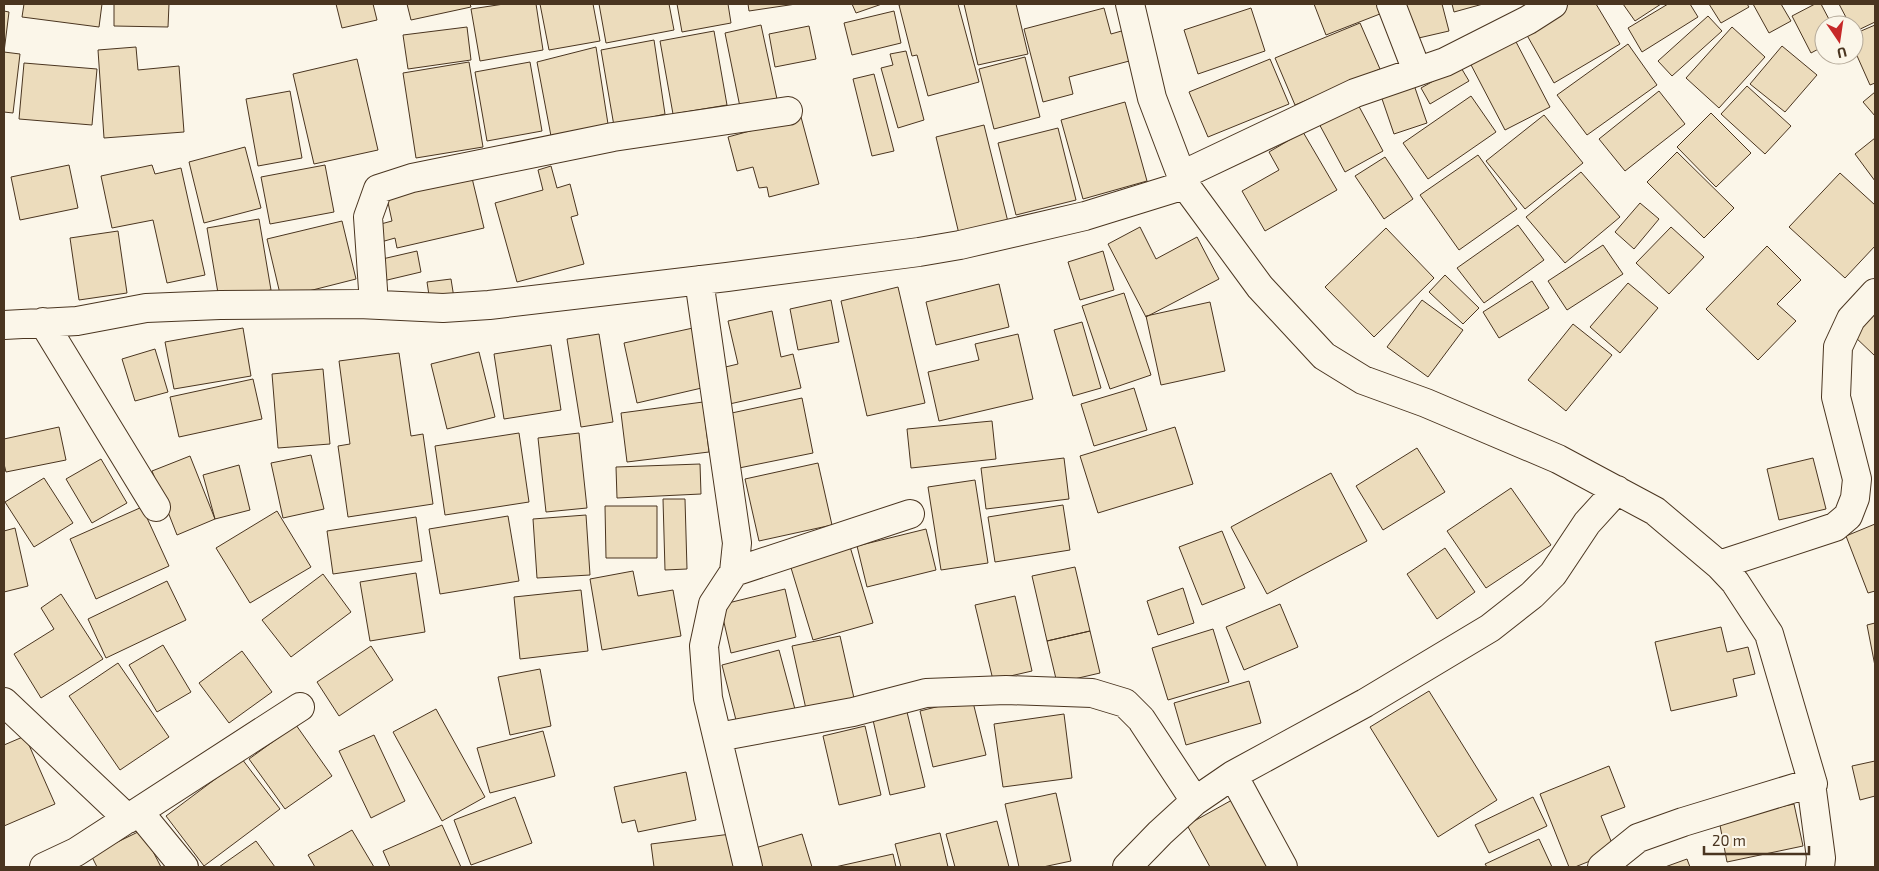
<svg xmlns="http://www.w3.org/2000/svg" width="1879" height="871" font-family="'Exo 2',sans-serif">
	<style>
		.building { fill: #ecdcbc; stroke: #4a3520 }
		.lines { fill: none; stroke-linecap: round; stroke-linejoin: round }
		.minor-casing { stroke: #4a3520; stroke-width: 30 }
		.minor { stroke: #fbf6e9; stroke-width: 28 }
	</style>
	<rect width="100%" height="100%" fill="#fbf6e9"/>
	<path class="building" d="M24,4H102L99,27L22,17Z
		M114,4H169L168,27L114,26Z
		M336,4H373L377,20L342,28Z
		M407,4H470L471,7L411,20Z
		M504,4H536L543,50L480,61L471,9Z
		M540,4H593L600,41L549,50Z
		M599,4H669L674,30L606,43Z
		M677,4H728L731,23L682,32Z
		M748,4H796L749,11Z
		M852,4H882L856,13Z
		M903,4H958L979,82L928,96L917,55L912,56L899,5Z
		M964,4H1016L1028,54L978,65Z
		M1314,4H1382L1385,12L1326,35Z
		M1402,4H1442L1449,31L1410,40Z
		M1452,4H1483L1454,12Z
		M1569,4H1596L1620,44L1554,83L1524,30Z
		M1623,4H1661L1635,21Z
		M1668,4H1690L1698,17L1642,52L1628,28Z
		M1709,4H1747L1749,7L1721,23Z
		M1753,4H1781L1791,21L1769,33Z
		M1815,4H1821L1832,25H1824V46L1811,53L1792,16Z
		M1839,4H1875V22L1854,32V25H1850Z
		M1104,8L1111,34L1125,30L1133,60L1069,77L1073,94L1043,102L1024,29Z
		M1251,8L1265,51L1198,74L1184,30Z
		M4,11L9,12L4,52L20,54L13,113L4,112Z
		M894,11L901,43L852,55L844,23Z
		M1708,16L1722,31L1672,76L1658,61Z
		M1360,23L1380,69L1295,105L1275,58Z
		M761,25L777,99L740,107L725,33Z
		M1875,25V83L1870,85L1854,49V34Z
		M809,26L816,59L775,67L769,34Z
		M467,27L471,60L408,69L403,35Z
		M1732,27L1765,57L1719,108L1686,78Z
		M714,31L727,105L673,114L660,41Z
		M1514,38L1550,107L1505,130L1469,61Z
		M654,40L665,114L614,126L601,50Z
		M1628,44L1657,85L1587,135L1557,95Z
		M1782,46L1817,75L1785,112L1750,84Z
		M136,47L138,70L179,66L184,132L104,138L98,50Z
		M596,47L608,124L551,136L537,62Z
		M906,51L924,120L898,128L881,68L893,65L890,54Z
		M1025,57L1040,117L994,129L979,69Z
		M357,59L378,150L314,164L293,74Z
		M1270,59L1289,104L1208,137L1189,92Z
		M469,62L483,147L416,158L403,73Z
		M530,62L542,131L487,141L475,72Z
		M24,63L97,69L92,125L19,119Z
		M1460,66L1469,81L1430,104L1421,88Z
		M874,74L894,151L872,156L853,79Z
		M1413,82L1427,123L1394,134L1380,93Z
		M1747,86L1791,126L1765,154L1721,114Z
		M290,91L302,158L258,166L246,99Z
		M1659,91L1685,124L1625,171L1599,139Z
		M1875,92V116L1863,102Z
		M1471,96L1496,132L1428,179L1403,143Z
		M1355,99L1383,151L1345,172L1317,120Z
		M1125,102L1147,181L1083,199L1061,120Z
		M1711,113L1751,153L1716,187L1677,147Z
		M1544,115L1583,163L1525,209L1486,161Z
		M801,117L819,184L769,197L767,187L759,188L753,167L737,171L728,137Z
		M984,125L1008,222L959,234L936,137Z
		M1058,128L1076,200L1016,215L998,143Z
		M1303,132L1337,190L1265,231L1242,191L1279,170L1269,152Z
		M1875,138V181L1855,154Z
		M245,147L261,208L204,223L189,162Z
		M1677,152L1734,208L1704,238L1647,182Z
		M1478,155L1517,209L1459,250L1420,195Z
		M1385,157L1413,199L1384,219L1355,176Z
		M69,165L78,208L20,220L11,177Z
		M152,165L155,174L181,168L205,275L167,283L153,220L112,228L101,176Z
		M325,165L334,212L270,224L261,177Z
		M551,166L557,188L570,184L578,215L571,217L584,264L517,282L495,203L543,190L538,170Z
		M1581,172L1620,217L1565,263L1526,217Z
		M1840,173L1875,205V246L1845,278L1789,227Z
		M472,178L484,228L397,248L395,238L381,242L377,225L392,221L387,198Z
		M1640,203L1659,219L1634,249L1615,232Z
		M259,219L271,290L219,299L207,228Z
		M342,221L356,279L281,298L267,239Z
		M1518,225L1544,260L1484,303L1457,268Z
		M1140,227L1156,259L1197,237L1219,279L1146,317L1108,244Z
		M1671,227L1704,257L1669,294L1636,263Z
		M1386,228L1434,278L1374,337L1325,287Z
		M118,231L127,293L79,300L70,238Z
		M1603,245L1623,274L1567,310L1548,281Z
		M1767,246L1801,280L1777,304L1796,321L1758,360L1706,309Z
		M417,251L421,272L383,281L378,260Z
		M1103,251L1114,290L1080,300L1068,262Z
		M1445,275L1479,308L1463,324L1429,292Z
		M451,279L454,298L430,302L427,282Z
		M1532,281L1549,308L1499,338L1483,312Z
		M1628,283L1658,308L1620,353L1590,327Z
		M999,284L1009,327L936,345L926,302Z
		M898,287L925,403L867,416L841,301Z
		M1124,293L1151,375L1110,389L1082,306Z
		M831,300L839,342L798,350L790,309Z
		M1422,300L1463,330L1428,377L1387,347Z
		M1210,302L1225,371L1161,385L1146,316Z
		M772,311L781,357L793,354L801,388L725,405L717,369L738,364L728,321Z
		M1875,313V356L1853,335Z
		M1082,322L1101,388L1073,396L1054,330Z
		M1573,324L1612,355L1566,411L1528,380Z
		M243,328L251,376L174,389L165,342Z
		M693,328L706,387L637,403L624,343Z
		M599,334L613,422L581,427L567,339Z
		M1018,334L1033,399L939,421L928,372L979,360L975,344Z
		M551,345L561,410L504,419L494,354Z
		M155,349L168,392L135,401L122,359Z
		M479,352L495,417L447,429L431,364Z
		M399,353L411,436L423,434L433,504L348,517L338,446L350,444L339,361Z
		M323,369L330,444L278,448L272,374Z
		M253,379L262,419L179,437L170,397Z
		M1134,388L1147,430L1094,446L1081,404Z
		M802,398L813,453L739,468L727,414Z
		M703,402L709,452L627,462L621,413Z
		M992,421L996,459L911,468L907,429Z
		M59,427L66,460L6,472L4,464V439Z
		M1175,427L1193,484L1098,513L1080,456Z
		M519,433L529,502L445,515L435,446Z
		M579,433L587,508L546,512L538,438Z
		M1417,448L1445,492L1383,530L1356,486Z
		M311,455L324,509L283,518L271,463Z
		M190,456L215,519L177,535L152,471Z
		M1064,458L1069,499L986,509L981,468Z
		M1813,458L1826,509L1779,520L1767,469Z
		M101,459L127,503L92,523L66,479Z
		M818,463L832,525L759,541L745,479Z
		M700,464L701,494L617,498L616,467Z
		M239,465L250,510L215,519L203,475Z
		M1331,473L1367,541L1267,594L1231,527Z
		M44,478L73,523L34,547L5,502Z
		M975,480L988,563L941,570L928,487Z
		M1511,488L1551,545L1486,588L1447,531Z
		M663,499H685L687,569L665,570Z
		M1063,505L1070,550L995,562L988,517Z
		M605,506H657V558H606Z
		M142,507L169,566L96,599L70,539Z
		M277,511L311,567L250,603L216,548Z
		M586,515L590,575L537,578L533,519Z
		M508,516L519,581L440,594L429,529Z
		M416,517L422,561L333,574L327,531Z
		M1875,524V591L1868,593L1846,536Z
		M15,528L28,586L4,592V531Z
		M926,529L936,570L867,587L857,546Z
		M1222,531L1245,588L1202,605L1179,547Z
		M848,540L873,623L813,640L788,558Z
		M1445,548L1475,592L1437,619L1407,574Z
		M1075,567L1090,631L1047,641L1032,576Z
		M633,571L638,596L673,590L681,636L602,650L590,579Z
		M416,573L425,632L370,641L360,582Z
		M323,574L351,612L291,657L262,620Z
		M167,581L186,620L106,658L88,619Z
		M1183,588L1194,623L1158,635L1147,601Z
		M785,589L796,637L731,653L720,605Z
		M581,590L588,651L520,659L514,597Z
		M61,594L103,659L41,698L14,654L54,629L41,608Z
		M1015,596L1032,671L993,680L975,605Z
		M1280,604L1298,647L1244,670L1226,627Z
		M1875,623V666L1867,625Z
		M1721,627L1727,652L1748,647L1755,674L1733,679L1737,696L1671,711L1655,642Z
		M1213,629L1229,682L1168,700L1152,648Z
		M1090,631L1100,673L1057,683L1047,641Z
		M840,636L856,707L808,718L792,646Z
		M163,645L191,692L157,712L129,665Z
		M371,646L393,680L339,716L317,682Z
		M779,650L796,713L738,728L722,665Z
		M242,651L272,692L229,723L199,683Z
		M118,663L169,737L120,770L69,696Z
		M540,669L551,726L510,735L498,677Z
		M1249,681L1261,723L1186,745L1174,703Z
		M1429,691L1497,800L1438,837L1370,727Z
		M972,698L986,755L933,767L920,711Z
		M436,709L485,797L442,821L393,732Z
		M907,712L925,787L890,795L873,720Z
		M1064,714L1072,778L1003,787L994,724Z
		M296,725L332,776L285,809L249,759Z
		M865,726L881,795L839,805L823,736Z
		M543,731L555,776L490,793L477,748Z
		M374,735L405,801L371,818L339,751Z
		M25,736L55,804L4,826V745Z
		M242,759L280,809L204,866L166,816Z
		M1875,761V796L1860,800L1852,766Z
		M1609,766L1625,807L1601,816L1615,851L1575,867H1569L1540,794Z
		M686,772L696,820L638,832L635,820L622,823L614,787Z
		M1056,793L1071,861L1043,867H1019L1005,804Z
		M515,797L532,843L471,865L454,820Z
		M1533,797L1547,826L1489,853L1475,825Z
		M1232,800L1268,867H1210L1187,825Z
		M1794,804L1803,846L1727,862L1719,820Z
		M997,821L1009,867H955L946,834Z
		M442,825L461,867H390L383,851Z
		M142,830L161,867H97L91,855Z
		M352,830L374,867H315L308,855Z
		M940,833L948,867H901L895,844Z
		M731,834L735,867H654L651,844Z
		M802,834L812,867H758L752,849Z
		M1539,839L1552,867H1487L1485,864Z
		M256,841L275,867H219Z
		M893,854L896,867H835Z
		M1687,859L1690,867H1665Z"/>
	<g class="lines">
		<defs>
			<path id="minor" d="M1130,4L1152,98L1185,185L1260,287L1324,356L1363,380L1426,403L1558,459L1655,511L1719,565L1735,582L1769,634L1813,784L1811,783L1821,858L1820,867
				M1391,4L1417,71
				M1182,175L1355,93L1445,62L1528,20L1553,4
				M699,280L737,543L734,572L713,604L704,646L708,698L748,867
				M374,304L368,217L378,189L412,178L613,137L788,111
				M43,322L156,507
				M4,325L77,321L146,308L220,305L359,304L443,308L489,305L727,277L919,252L960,245L1085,216L1185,185
				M1719,565L1835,527L1848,516L1855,498L1857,479L1836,397L1838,347L1851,319L1875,293
				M734,572L910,514
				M4,702L128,819
				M718,737L853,712L926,693L1006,690L1092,693L1125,703L1141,719L1195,801
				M1233,775L1283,867
				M139,812L184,867
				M44,867L76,852L300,707
				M1127,867L1160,833L1195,801L1233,775L1365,703L1490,628L1532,595L1553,574L1587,523L1617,490
				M1602,867L1638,838L1683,822L1811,783"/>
		</defs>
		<use href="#minor" class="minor-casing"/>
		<use href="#minor" class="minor"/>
	</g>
	<rect width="1879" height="871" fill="none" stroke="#4a3520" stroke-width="10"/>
	<g transform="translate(1839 40) rotate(167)"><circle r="24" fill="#fbf6e9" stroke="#b4a999"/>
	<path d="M0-4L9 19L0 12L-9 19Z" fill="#c62828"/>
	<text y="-8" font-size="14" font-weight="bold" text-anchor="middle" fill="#4a3520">U</text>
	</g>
	<path d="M1704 846v8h105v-8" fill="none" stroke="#4a3520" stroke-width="2.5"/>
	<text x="1712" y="846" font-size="15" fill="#4a3520" stroke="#fbf6e9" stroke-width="4" paint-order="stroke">20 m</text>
</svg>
